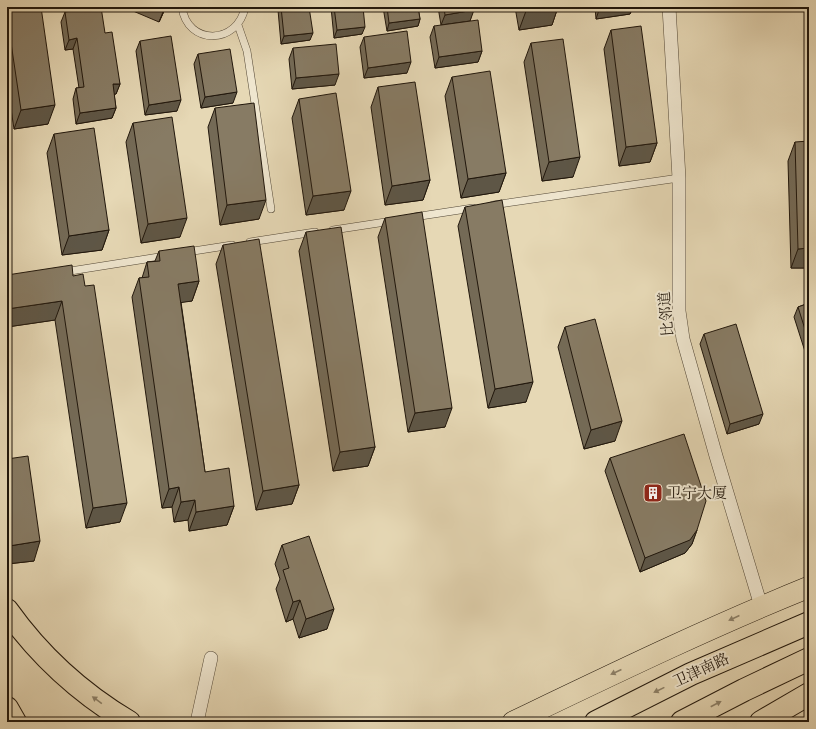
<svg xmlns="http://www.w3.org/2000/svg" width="816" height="729" font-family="'IM FELL Double Pica','Noto Serif SC',serif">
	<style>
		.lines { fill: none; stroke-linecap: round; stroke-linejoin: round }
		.service-casing { stroke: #524736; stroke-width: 8 }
		.minor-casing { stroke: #524736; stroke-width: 14 }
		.primary-casing { stroke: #21170c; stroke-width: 22 }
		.trunk-casing { stroke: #21170c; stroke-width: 24 }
		.service { stroke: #efe6cf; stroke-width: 7 }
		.minor { stroke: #efe6cf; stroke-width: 13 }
		.primary { stroke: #e6d8b5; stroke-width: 21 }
		.trunk { stroke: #e6d8b5; stroke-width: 22 }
		.wall { fill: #746a56; stroke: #21170c }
		.shaded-wall { fill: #5e5646; stroke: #21170c }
		.building { fill: #877b64; stroke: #21170c }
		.oneway { fill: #8d8169 }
		.labels { text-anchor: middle; stroke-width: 4; stroke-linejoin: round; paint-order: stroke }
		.street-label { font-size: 15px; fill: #21170c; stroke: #efe6cf }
		.poi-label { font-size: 15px; fill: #21170c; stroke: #efe6cf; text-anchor: start }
	</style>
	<rect width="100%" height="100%" fill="#e6d8b5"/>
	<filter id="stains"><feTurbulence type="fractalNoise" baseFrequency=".005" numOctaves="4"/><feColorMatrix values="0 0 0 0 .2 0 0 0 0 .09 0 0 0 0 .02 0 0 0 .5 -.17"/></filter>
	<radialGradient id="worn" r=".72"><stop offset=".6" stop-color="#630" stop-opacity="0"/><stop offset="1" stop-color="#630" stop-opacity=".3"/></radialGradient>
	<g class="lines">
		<defs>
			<path id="service" d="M182,7C187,46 238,45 245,7
				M238,25L247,51L271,209
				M493,205L679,178
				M414,217L473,208
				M333,230L392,221
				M250,242L315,232
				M187,252L232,245
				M64,272L165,256"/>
			<path id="minor" d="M669,7L679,178V311L683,339L716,456L761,606
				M197,722L211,658"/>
			<path id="primary" d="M513,722C611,675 708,628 809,587"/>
			<path id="trunk" d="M7,610C39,655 82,694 129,722
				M7,708L15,722
				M596,722L691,674L809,623
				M682,722L744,690L809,659
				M761,722L809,694"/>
		</defs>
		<use href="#service" class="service-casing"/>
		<use href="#minor" class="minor-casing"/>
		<use href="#primary" class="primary-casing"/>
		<use href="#trunk" class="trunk-casing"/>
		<use href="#service" class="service"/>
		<use href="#minor" class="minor"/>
		<use href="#primary" class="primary"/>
		<use href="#trunk" class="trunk"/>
	</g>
	<path class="wall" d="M7,7L48,124L14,129L7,82Z
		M126,7H166L159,22L126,8Z
		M279,7H309L310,40L281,44L278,10Z
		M331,7H363L362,34L334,38Z
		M383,7H418L420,19L418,26L387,31Z
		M438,7H474L470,21L441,25Z
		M515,7H558L552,25L519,30Z
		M595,7H633L630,14L596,19Z
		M65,12L105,33L120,84L116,94H114L116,108L112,118L76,124L73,99L76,88H79L73,49L65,50L61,22Z
		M434,26L482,51L478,62L435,68L430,37Z
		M611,30L657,143L650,162L619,166L604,49Z
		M364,37L407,73L364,78L360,47Z
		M140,41L177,111L145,115L136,51Z
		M531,43L573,177L542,181L524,62Z
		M293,48L335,85L292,89L289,59Z
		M198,54L233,103L201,108L194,64Z
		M452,77L506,173L499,192L461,198L445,96Z
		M378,87L430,180L423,200L385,205L371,107Z
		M299,99L344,210L306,215L292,118Z
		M215,108L259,219L220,225L208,127Z
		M133,123L180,237L141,243L126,142Z
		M54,134L109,230L102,250L62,255L47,153Z
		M795,142L809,268H791L788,161Z
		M465,207L526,402L488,408L458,226Z
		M385,218L445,427L408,432L378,237Z
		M306,232L375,447L368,466L333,471L299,251Z
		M223,245L299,485L292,504L256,510L216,264Z
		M159,251L199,281L192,301L181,302L205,472L234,506L227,525L189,531L188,520L174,522L172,507L162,508L132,297L139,278H142L147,262L155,261Z
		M7,275L73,276L85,286L120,522L86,528L55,320L7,327Z
		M809,303V364L794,317L798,307Z
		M565,327L615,441L584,449L558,347Z
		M704,334L759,424L727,434L700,344Z
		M610,458L697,530L692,544L685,553L640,572L605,471Z
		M7,459L34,561L7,564Z
		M282,545L327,629L299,638L293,619L286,622L276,589L280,579L275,564Z"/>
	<path class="shaded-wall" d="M165,7H166L159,22Z
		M550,7H558L552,25L519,30L526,11Z
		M600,7H633L630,14L596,19Z
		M474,10L470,21L441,25L445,15Z
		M420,19L418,26L387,31L389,23Z
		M365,27L362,34L334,38L337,30Z
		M313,33L310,40L281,44L284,36Z
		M77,38L73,49L65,50L69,40Z
		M482,51L478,62L435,68L439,57Z
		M411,62L407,73L364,78L368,68Z
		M339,74L335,85L292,89L296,78Z
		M113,84H120L116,94L109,95Z
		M237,92L233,103L201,108L205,97Z
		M181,100L177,111L145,115L149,105Z
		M55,105L48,124L14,129L21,110Z
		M116,108L112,118L76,124L80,113Z
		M657,143L650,162L619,166L626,147Z
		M580,157L573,177L542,181L549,162Z
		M506,173L499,192L461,198L468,179Z
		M430,180L423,200L385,205L392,186Z
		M351,191L344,210L306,215L313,196Z
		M266,200L259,219L220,225L227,205Z
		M187,218L180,237L141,243L148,224Z
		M109,230L102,250L62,255L69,236Z
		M809,248V268H791L798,249Z
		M199,281L192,301L171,304L178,284Z
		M62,301L55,320L7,327V309Z
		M533,382L526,402L488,408L495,389Z
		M452,408L445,427L408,432L415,413Z
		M763,414L759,424L727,434L730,424Z
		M622,421L615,441L584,449L591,430Z
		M375,447L368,466L333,471L340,452Z
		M299,485L292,504L256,510L263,491Z
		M179,487L172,507L162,508L169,489Z
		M195,500L188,520L174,522L181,502Z
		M127,503L120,522L86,528L93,508Z
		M234,506L227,525L189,531L196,512Z
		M697,530L692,544L685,553L640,572L645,558Z
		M40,541L34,561L7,564V551L9,546Z
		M300,600L293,619L286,622L293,602Z
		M334,609L327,629L299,638L306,619Z"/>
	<path class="building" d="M7,7H41L55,105L21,110L7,16Z
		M97,7H101L105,33L112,32L120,84H113L116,108L80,113L76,88L84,87L77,38L69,40L65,12Z
		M153,7H165L163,11Z
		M281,7H309L313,33L284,36Z
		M334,7H363L365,27L337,30Z
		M387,7H418L420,19L389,23Z
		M444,7H474V10L445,15Z
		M525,7H550L526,11Z
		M478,20L482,51L439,57L434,26Z
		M641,26L657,143L626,147L611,30Z
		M407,31L411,62L368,68L364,37Z
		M171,36L181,100L149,105L140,41Z
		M563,39L580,157L549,162L531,43Z
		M336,44L339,74L296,78L293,48Z
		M230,49L237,92L205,97L198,54Z
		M490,71L506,173L468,179L452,77Z
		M415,82L430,180L392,186L378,87Z
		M336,93L351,191L313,196L299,99Z
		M254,103L266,200L227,205L215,108Z
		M172,117L187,218L148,224L133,123Z
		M94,128L109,230L69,236L54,134Z
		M809,141V248L798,249L795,142Z
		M502,200L533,382L495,389L465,207Z
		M422,212L452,408L415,413L385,218Z
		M341,227L375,447L340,452L306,232Z
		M259,239L299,485L263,491L223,245Z
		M194,246L199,281L178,284L205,472L229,468L234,506L196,512L195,500L181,502L179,487L169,489L139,278L149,277L147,262L160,261L159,251Z
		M72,265L73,276L83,274L85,286L94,285L127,503L93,508L62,301L7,309V275Z
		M809,303V342L798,307Z
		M595,319L622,421L591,430L565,327Z
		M736,324L763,414L730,424L704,334Z
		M684,434L706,501L697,530L690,540L645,558L610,458Z
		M28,456L40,541L9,546L7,534V459Z
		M309,536L334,609L306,619L300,600L293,602L283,570L289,568L282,545Z"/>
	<defs><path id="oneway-solid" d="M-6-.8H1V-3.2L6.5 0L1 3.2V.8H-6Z"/></defs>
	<g class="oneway">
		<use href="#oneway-solid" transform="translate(734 618) rotate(155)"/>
		<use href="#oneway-solid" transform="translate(616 672) rotate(155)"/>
		<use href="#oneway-solid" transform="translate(659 690) rotate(154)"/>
		<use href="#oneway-solid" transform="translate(97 700) rotate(-144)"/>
		<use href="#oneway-solid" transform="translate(716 704) rotate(-28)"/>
	</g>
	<defs>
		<symbol id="building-square" viewBox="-11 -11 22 22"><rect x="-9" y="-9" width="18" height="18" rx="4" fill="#8f2418" stroke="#efe6cf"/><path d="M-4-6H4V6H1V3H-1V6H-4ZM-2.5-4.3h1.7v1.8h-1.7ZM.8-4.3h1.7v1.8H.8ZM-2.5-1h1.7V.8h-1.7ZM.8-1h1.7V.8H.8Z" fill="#fff"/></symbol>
	</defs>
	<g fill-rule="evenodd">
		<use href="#building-square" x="642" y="482" width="22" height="22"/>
	</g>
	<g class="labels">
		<g class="street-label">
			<text transform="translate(666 314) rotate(-95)" y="5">比邻道</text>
			<text transform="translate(701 670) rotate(-25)" y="5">卫津南路</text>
		</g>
		<g class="poi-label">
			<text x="667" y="498">卫宁大厦</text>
		</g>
	</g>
	<rect width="816" height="729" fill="none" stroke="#e6d8b5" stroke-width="24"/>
	<rect x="8" y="8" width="800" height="713" fill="none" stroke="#21170c" stroke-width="2"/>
	<rect x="12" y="12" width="792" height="705" fill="none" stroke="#21170c"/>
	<rect width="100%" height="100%" filter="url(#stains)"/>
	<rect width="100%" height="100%" fill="url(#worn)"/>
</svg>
